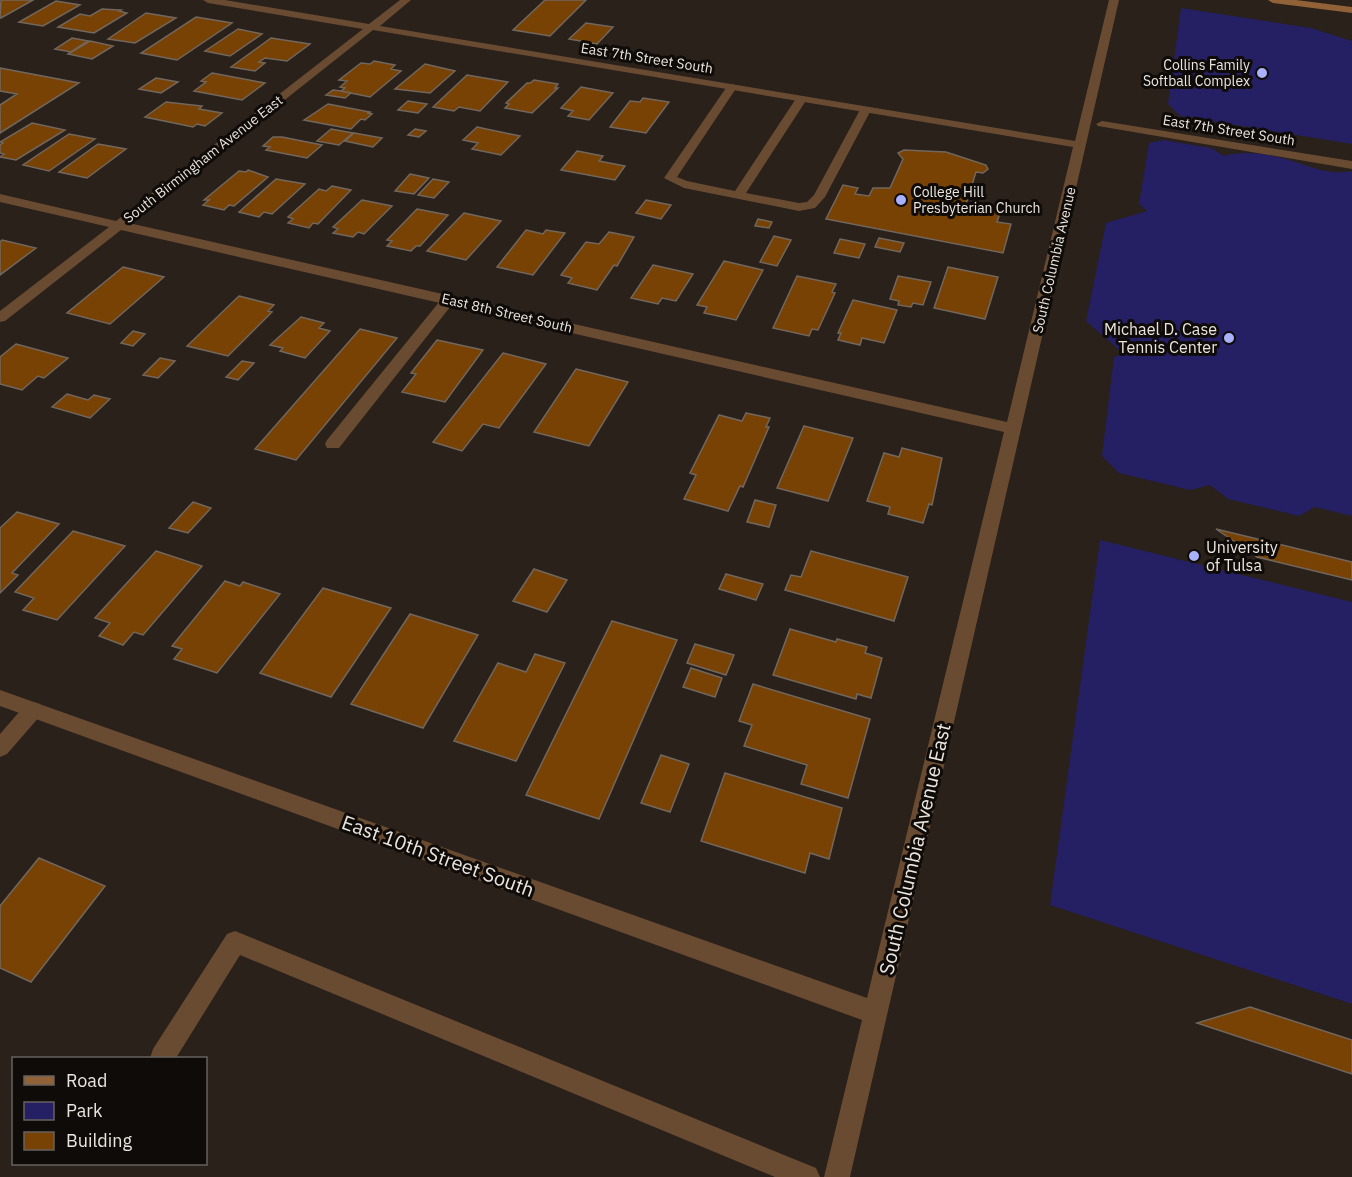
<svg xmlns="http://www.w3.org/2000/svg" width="1352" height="1177" font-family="'IBM Plex Sans',sans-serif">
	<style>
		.green { fill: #242063 }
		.building { fill: #784204; stroke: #71675e; stroke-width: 1.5 }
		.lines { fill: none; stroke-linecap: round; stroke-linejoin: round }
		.lane { fill: #694b32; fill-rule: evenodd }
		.street { fill: #694b32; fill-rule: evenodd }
		.secondary { fill: #916137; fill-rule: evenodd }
		.poi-dot { fill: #a9b0fc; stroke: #0f0b08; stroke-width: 2 }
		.labels { text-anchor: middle; stroke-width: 6; stroke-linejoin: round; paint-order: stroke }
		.far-street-label { font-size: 14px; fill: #ebe5e0; stroke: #0f0b08 }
		.far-poi-label { font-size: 14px; fill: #ebe5e0; stroke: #0f0b08; text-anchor: end }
		.poi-label { font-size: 16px; fill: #ebe5e0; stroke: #0f0b08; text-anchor: end }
		.near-street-label { font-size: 20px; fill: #ebe5e0; stroke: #0f0b08 }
	</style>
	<rect width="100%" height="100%" fill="#29211a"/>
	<path class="green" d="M1181,8L1311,28L1352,41V144L1180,116L1168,104Z
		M1163,140L1211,148L1224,156C1243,150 1269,154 1289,160C1310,166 1329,176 1352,171V516L1315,507L1299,516L1228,499L1210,485L1190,490L1119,473L1102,456L1114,357L1124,354L1086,321L1106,223L1147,211L1139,204L1149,143Z
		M1100,540L1352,602V1004L1050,905Z"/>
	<path class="building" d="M33,0L1,18H0L1,0Z
		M545,0H586L550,36L513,30Z
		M56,1L80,5L43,26L19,22Z
		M102,9L121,10L119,11L127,13L94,33L58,27L80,14L90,16Z
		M146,13L176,18L135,43L108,39Z
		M196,17L232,23L177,60L141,53Z
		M586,23L613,27L597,44L569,39Z
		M238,29L262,34L230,56L205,51Z
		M72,38L88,41L71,52L55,49Z
		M271,38L310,44L287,61L265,58L259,62L265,63L255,71L231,67Z
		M90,41L113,46L92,59L68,54Z
		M374,61L395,65L391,69L401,71L370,97L341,91L345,88L340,87L347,81L339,80L361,63L370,64Z
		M425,64L455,71L430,93L395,89Z
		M0,68L79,83L0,133V105L17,94L0,91Z
		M212,73L265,83L242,100L194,91L206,82L201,81Z
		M467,75L508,82L480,111L459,107L454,111L433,107Z
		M156,78L178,82L161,93L139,89Z
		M534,80L558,84L555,88H558L532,113L505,108L509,104L506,103L527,83H530Z
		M581,87L613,93L589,120L568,116L573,111L561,108Z
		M333,90L341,91L351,93L345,98L326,95Z
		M643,98L669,102L646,133L610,127L630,101L640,102Z
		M408,101L427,104L418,113L398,110Z
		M166,102L202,106L199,109L222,113L205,126L197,124L193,127L145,117Z
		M328,104L370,112L368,113L372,114L365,120L361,119L351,129L304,120Z
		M32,123L65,130L16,160L0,157L4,154L0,153V145L3,143L0,142Z
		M477,127L520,136L501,155L472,149L478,143L463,140Z
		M331,129L353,133L339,145L317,141Z
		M415,129L426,131L419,137L408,135Z
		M354,133L382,138L373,147L345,141Z
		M69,134L95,139L49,171L23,165Z
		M273,137H282L322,145L307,158L266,150L270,147L263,146Z
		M98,144L126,149L87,178L59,172Z
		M904,150L946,152L986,165L988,169L983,173L976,172L966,204L1001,210L997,222L1011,224L1003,253L826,219L843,185L858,188L855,194L869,196L873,188H890L903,159L898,153Z
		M577,151L603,156L599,161L625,166L615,180L561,170Z
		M248,170L268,177L234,206L229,205L224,210L203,205L209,200H204L239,171L246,172Z
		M410,174L429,178L414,194L395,191Z
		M276,179L305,184L272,214L264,212L259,217L239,212Z
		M433,179L449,182L434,198L418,195Z
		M332,186L351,190L318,224L313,223L309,228L288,223L293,219L288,217L319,189L326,191Z
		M362,200L392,206L364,234L358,232L353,237L333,233L338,229L333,227Z
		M646,200L671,205L661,219L636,213Z
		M417,209L448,215L420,246H416L411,251L387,246L392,241L387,240Z
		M464,213L501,221L466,260L427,251Z
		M758,219L772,222L769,228L755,226Z
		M526,230L543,234L546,230L565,233L533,275L497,267Z
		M609,232L634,237L617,266L614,265L597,290L568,283L572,278L561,275L586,242L599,244Z
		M774,236L791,240L777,266L760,262Z
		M879,238L904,243L900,252L875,247Z
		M840,239L865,244L859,258L834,253Z
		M2,240L36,248L0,275V242Z
		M724,261L763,270L736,320L704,313L707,307L697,305Z
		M653,265L693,274L676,301L662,298L658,304L631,298Z
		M123,267L164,277L110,324L67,313Z
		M948,267L998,277L985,319L934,308Z
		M797,276L836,284L832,292L835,293L818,330L812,329L809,336L773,328Z
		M898,276L931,282L923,305L913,303L911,307L898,305L899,301L890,299Z
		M239,296L274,305L268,311L272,312L228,356L187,346Z
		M853,300L897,310L884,343L862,338L860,345L838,340L841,333H838Z
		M301,317L324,323L319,328L330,331L305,358L280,351L283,348L270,345Z
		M360,329L397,338L296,460L255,449Z
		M133,331L145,334L133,346L121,343Z
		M437,340L483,350L445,402L402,392L416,374L411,373Z
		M16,344L68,358L44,378L38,376L22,390L0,384V357Z
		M503,353L546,364L499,428L483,424L462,451L433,442Z
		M160,358L175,361L158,378L143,375Z
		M242,361L254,363L238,380L226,377Z
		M576,369L628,382L589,446L534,432Z
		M67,394L88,400L94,395L110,399L90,418L52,407Z
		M746,413L770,418L766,427H769L743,487L740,486L728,511L684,499L696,475L690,473L719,415L742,421Z
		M804,426L853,438L828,501L777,488Z
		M902,448L942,458L932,505L929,504L923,523L888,514L890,507L867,501L884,453L899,457Z
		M755,500L776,505L769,527L747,522Z
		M193,502L211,508L188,533L169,528Z
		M17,512L59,524L12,573L18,575L0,593V528Z
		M1216,529L1352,562V580L1257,557Z
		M73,531L125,546L57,620L23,610L34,598L15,592Z
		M156,551L202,566L143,635L134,632L123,645L99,636L110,623L95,618Z
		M811,551L908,577L894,621L785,590L791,575L801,577Z
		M534,569L567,580L547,612L513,601Z
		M726,574L763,584L756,600L719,589Z
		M225,581L240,586L243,582L280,594L217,673L174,659L182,649L172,646Z
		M323,588L391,608L331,697L260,673Z
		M410,614L478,635L423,728L351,704Z
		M612,621L677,640L599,819L526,795Z
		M790,629L836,642L837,639L867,647L865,653L882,658L871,698L857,694L856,699L773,675Z
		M695,644L734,655L726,675L687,663Z
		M535,654L565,663L516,761L454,741L498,663L526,672Z
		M691,668L722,678L715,697L683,687Z
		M753,684L870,719L848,798L801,784L807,765L744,746L752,725L739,721Z
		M661,755L689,764L670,812L641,803Z
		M725,773L842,808L829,859L810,853L805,873L701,841Z
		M39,858L105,886L31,982L0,968V906Z
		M1250,1007L1352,1040V1074L1197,1023Z"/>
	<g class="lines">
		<path class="lane" d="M732,84L737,87L677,177L687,181L735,191L797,97L801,96L807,99L746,193L799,203L807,202L814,195L861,108L865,107L871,110L825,197L815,208L799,211L684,188L664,178L728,85Z
			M449,295L454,296L456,299L454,302L339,448H327L325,444L327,440L444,296Z
			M33,702L40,704L43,710L40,716L7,754L0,757V734L26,704Z
			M235,931L816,1168L820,1177H775L240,955L176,1058H150L153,1049L227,934Z"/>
		<path class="street" d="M203,0H225L369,24L400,0H411L380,26L1075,141L1109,0H1119L850,1177H824L862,1020L0,706V690L867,998L1004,432L121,230L5,321L0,322V311L109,227L0,202V194L116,221L363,29L208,3ZM373,30L1073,147L1007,422L129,223Z
			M1102,121L1352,161V169L1098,126L1096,124Z"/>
		<path class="secondary" d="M1268,0H1296L1352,7V13L1273,3Z"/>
	</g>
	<g class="poi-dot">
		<circle cx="1262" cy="73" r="6"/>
		<circle cx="901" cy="200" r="6"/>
		<circle cx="1229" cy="338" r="6"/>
		<circle cx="1194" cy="556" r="6"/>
	</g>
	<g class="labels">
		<g class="far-street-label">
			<text transform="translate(647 58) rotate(9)" y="5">East 7th Street South</text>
			<text transform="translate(1229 130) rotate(9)" y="5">East 7th Street South</text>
			<text transform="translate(203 159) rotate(-38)" y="5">South Birmingham Avenue East</text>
			<text transform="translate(1054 260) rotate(-77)" y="5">South Columbia Avenue</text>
			<text transform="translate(507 313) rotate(13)" y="5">East 8th Street South</text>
		</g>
		<g class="far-poi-label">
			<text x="1250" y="70">Collins Family<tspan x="1250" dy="16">Softball Complex</tspan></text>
			<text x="913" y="197" text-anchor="start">College Hill<tspan x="913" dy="16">Presbyterian Church</tspan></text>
		</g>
		<g class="poi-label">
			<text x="1217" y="335">Michael D. Case<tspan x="1217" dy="18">Tennis Center</tspan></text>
			<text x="1206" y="553" text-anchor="start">University<tspan x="1206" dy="18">of Tulsa</tspan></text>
		</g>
		<g class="near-street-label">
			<text transform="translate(915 849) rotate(-77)" y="7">South Columbia Avenue East</text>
			<text transform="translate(438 856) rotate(20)" y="7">East 10th Street South</text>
		</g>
	</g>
	<rect x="12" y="1057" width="195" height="108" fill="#0f0b08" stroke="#67625e" stroke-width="1.5"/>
	<rect x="24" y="1076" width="30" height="9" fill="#916137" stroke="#67625e" stroke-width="1.5"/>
	<text x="66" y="1087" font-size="18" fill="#ebe5e0">Road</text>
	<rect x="24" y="1102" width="30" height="18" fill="#242063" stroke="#67625e" stroke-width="1.5"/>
	<text x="66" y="1117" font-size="18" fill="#ebe5e0">Park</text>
	<rect x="24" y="1132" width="30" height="18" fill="#784204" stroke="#67625e" stroke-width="1.5"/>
	<text x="66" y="1147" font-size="18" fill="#ebe5e0">Building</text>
</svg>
